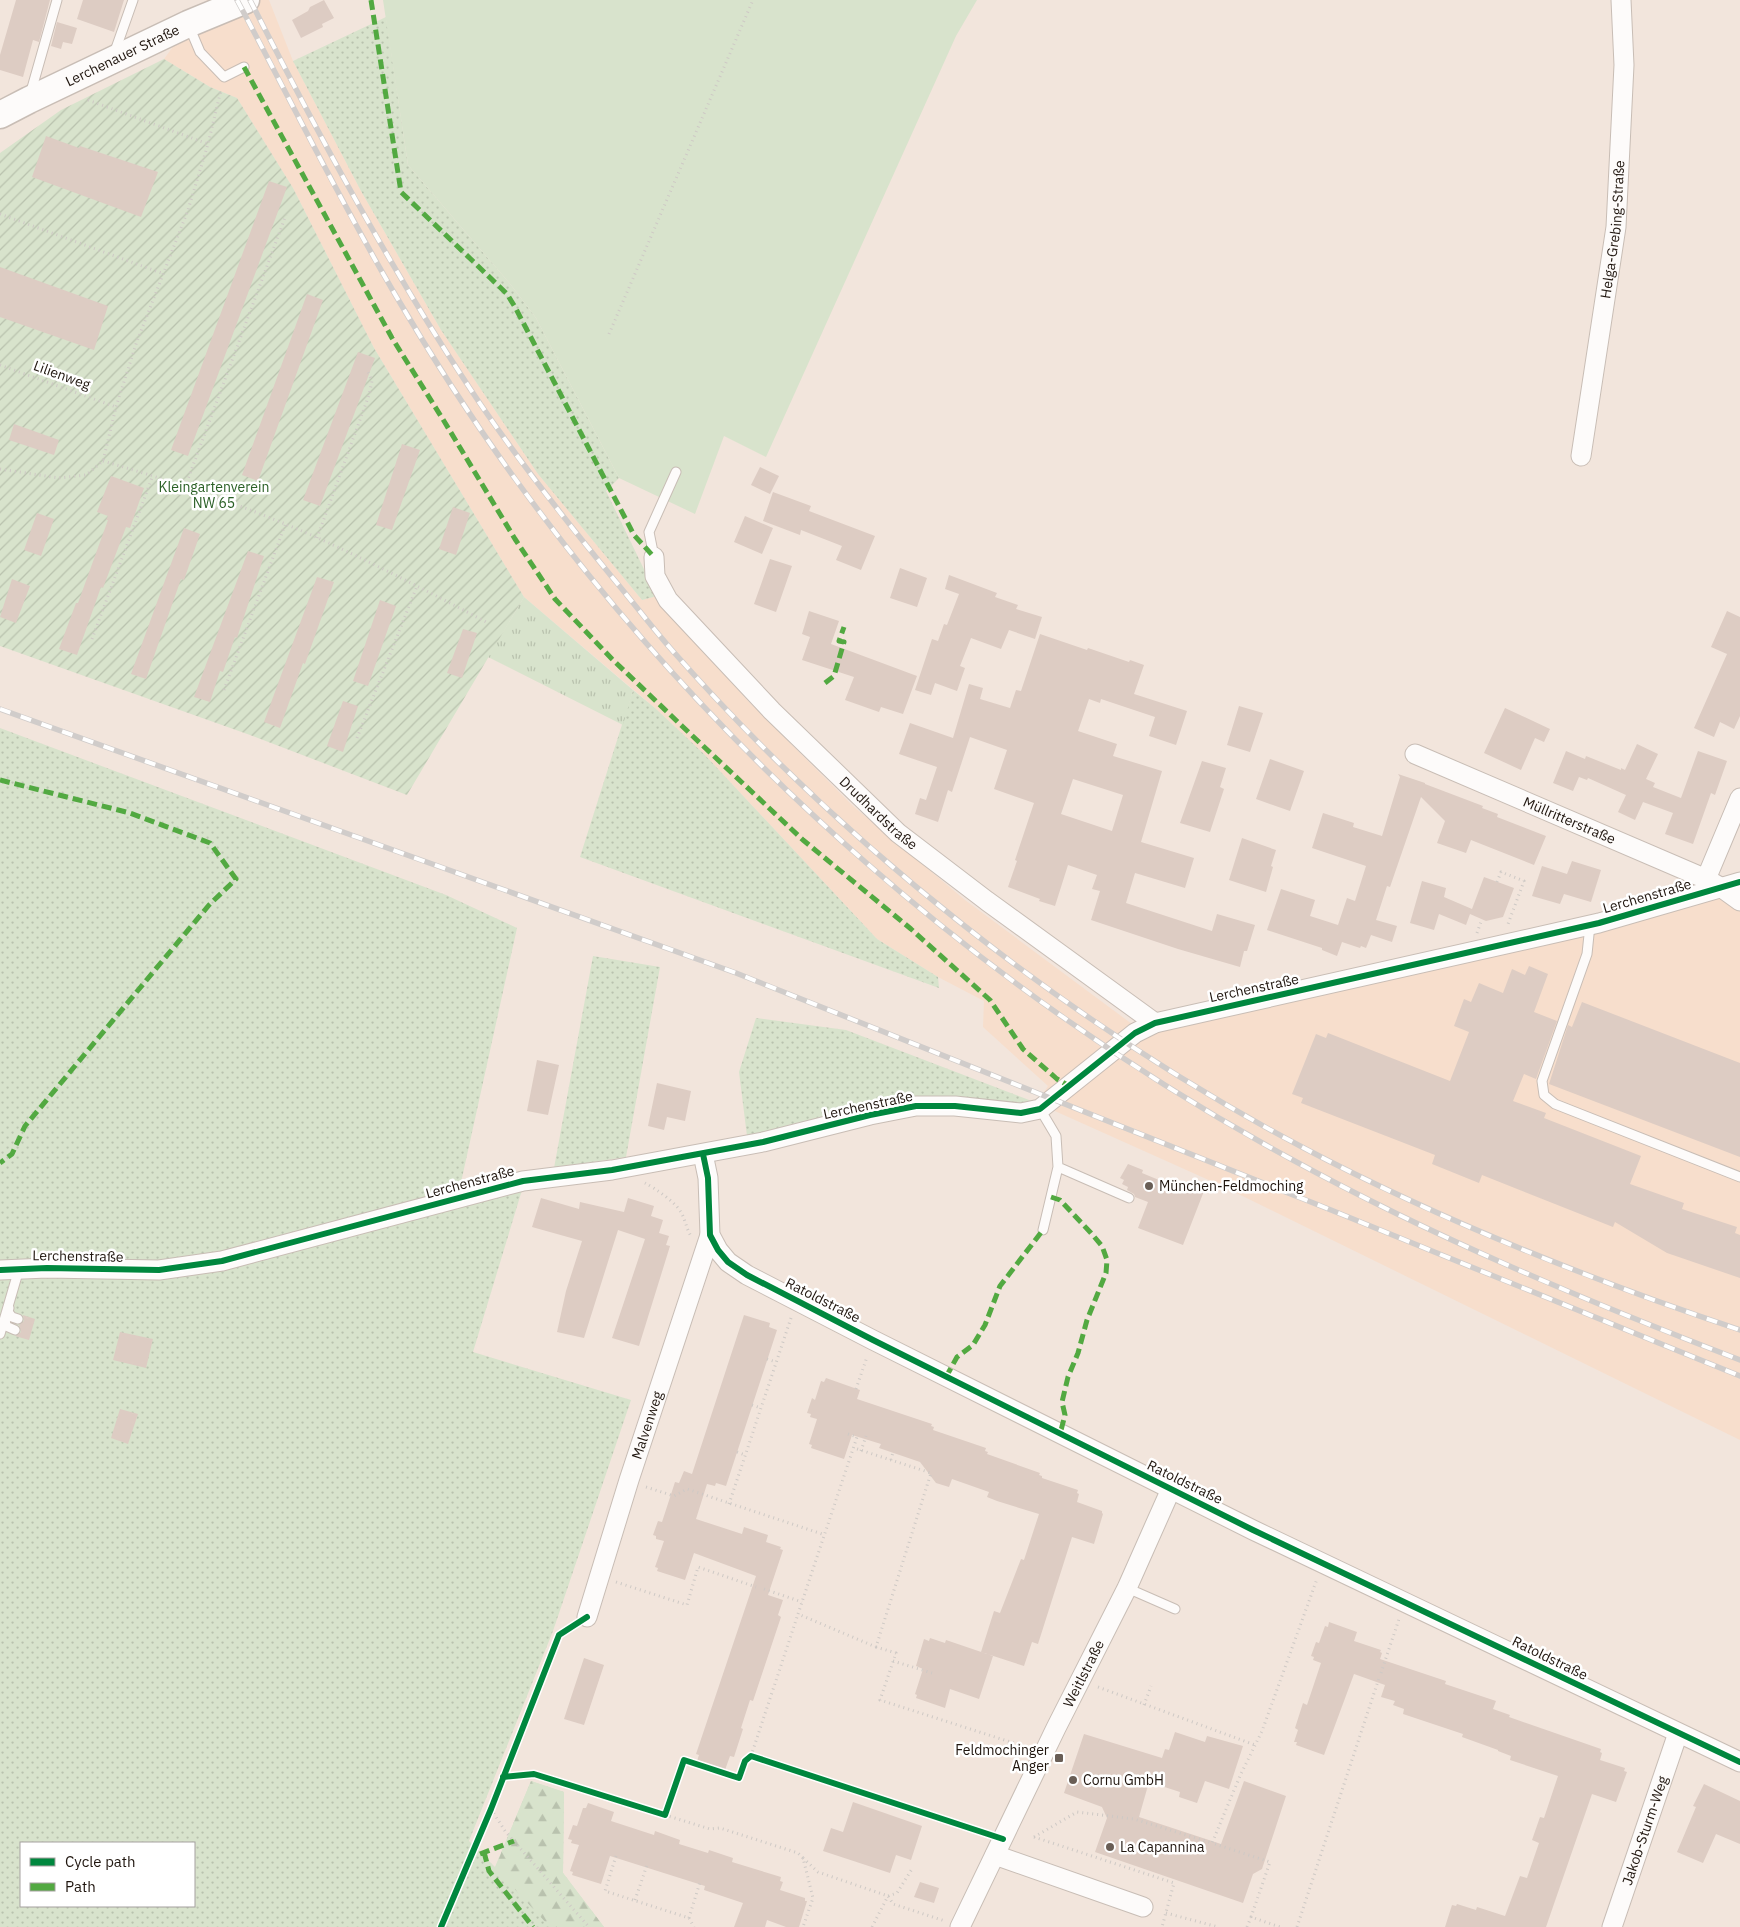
<svg xmlns="http://www.w3.org/2000/svg" width="1740" height="1927" font-family="'IBM Plex Sans',sans-serif">
	<style>
		.built { fill: #f7decc }
		.grass { fill: url(#grass-dots); fill-rule: evenodd }
		.forest { fill: url(#forest-firs) }
		.park { fill: url(#park-tufts) }
		.garden { fill: url(#garden-furrows) }
		.pitch { fill: #d8e3cc }
		.building { fill: #ddccc3; fill-rule: evenodd }
		.lines { fill: none; stroke-linecap: round; stroke-linejoin: round }
		.lane-casing { stroke: #c8bdb5; stroke-width: 11 }
		.street-casing { stroke: #c8bdb5; stroke-width: 21 }
		.secondary-casing { stroke: #c8bdb5; stroke-width: 29 }
		.path { stroke: #cec9c5; stroke-width: 3; stroke-dasharray: 1 4; stroke-linecap: butt }
		.lane { stroke: #fdfbfa; stroke-width: 9 }
		.street { stroke: #fdfbfa; stroke-width: 19 }
		.secondary { stroke: #fdfbfa; stroke-width: 26 }
		.rail-casing { stroke: #d0ccca; stroke-width: 5.5 }
		.rail { stroke: #fff; stroke-width: 4; stroke-dasharray: 11; stroke-linecap: butt }
		.quiet { stroke: #52a941; stroke-width: 5; stroke-dasharray: 10 5; stroke-linecap: butt }
		.cycleway-casing { stroke: #fff; stroke-width: 9 }
		.cycleway { stroke: #00873e; stroke-width: 6 }
		.poi-dot { fill: #695e56; stroke: #fff; stroke-width: 2 }
		.labels { text-anchor: middle; stroke-width: 5; stroke-linejoin: round; paint-order: stroke }
		.street-label { font-size: 14px; fill: #1f150e; stroke: #fff }
		.park-label { font-size: 14px; fill: #2b6026; stroke: #fff }
		.poi-label { font-size: 14px; fill: #1f150e; stroke: #fff; text-anchor: start }
	</style>
	<defs>
		<pattern id="grass-dots" width="8" height="8" patternUnits="userSpaceOnUse" patternTransform="scale(1.25)"><rect width="8" height="8" fill="#d8e3cc"/><path d="M2 2h.1M6 6h.1" fill="none" stroke="#b9c2ae" stroke-width="1.8" stroke-linecap="round"/></pattern>
		<pattern id="forest-firs" width="22" height="20" patternUnits="userSpaceOnUse" patternTransform="scale(1.25)"><rect width="22" height="20" fill="#d8e3cc"/><path d="M5 1l3.5 6h-7zM16 11l3.5 6h-7z" fill="#b9c2ae"/></pattern>
		<pattern id="park-tufts" width="24" height="20" patternUnits="userSpaceOnUse" patternTransform="scale(1.25)"><rect width="24" height="20" fill="#d8e3cc"/><path d="M3 7l-1-3M5 7V3M7 7l1-3M15 17l-1-3M17 17v-4M19 17l1-3" fill="none" stroke="#b9c2ae"/></pattern>
		<pattern id="garden-furrows" width="10" height="10" patternUnits="userSpaceOnUse" patternTransform="scale(1.25)"><rect width="10" height="10" fill="#d8e3cc"/><path d="M-1 1l2-2M0 10L10 0M9 11l2-2" fill="none" stroke="#b9c2ae"/></pattern>
	</defs>
	<rect width="100%" height="100%" fill="#f2e5dc"/>
	<path class="built" d="M207,0H269L293,61L361,191L441,330L538,474L642,600L657,596L746,699L853,806L965,900L1136,1027L1740,892V1440L1222,1186L1037,1103L1048,1086L983,1027L984,1001L938,977L877,939L704,754L655,708L524,597L374,348L293,188L237,98L210,87L164,59Z"/>
	<path class="grass" d="M386,17L408,165L511,285L536,318L619,478L606,491L657,596L642,600L538,474L441,330L361,191L293,61Z
		M633,690L655,708L704,754L877,939L938,977L939,988L580,857Z
		M0,728L446,895L517,928L460,1187L503,1196L522,1190L473,1352L631,1400L553,1631L469,1841L495,1867L531,1781L564,1792L563,1873L604,1927H0ZM21,1843H194V1906H21Z
		M593,956L660,967L626,1157L554,1168Z
		M756,1018L846,1030L1037,1103L1029,1114L926,1104L748,1144L739,1072Z"/>
	<path class="forest" d="M531,1781L564,1792L563,1873L604,1927H550L495,1868Z"/>
	<path class="park" d="M524,597L633,690L623,725L488,657Z"/>
	<path class="garden" d="M164,59L210,87L237,98L293,188L374,348L524,597L407,795L250,735L0,646V153L61,110Z"/>
	<path class="pitch" d="M383,0H977L956,36L766,457L724,436L695,514L619,478L536,318L511,285L408,165Z"/>
	<path class="building" d="M16,0H50L39,42L33,40L23,77L0,70V55Z
		M83,0H124L114,32L77,19Z
		M324,0L334,18L322,24L323,27L301,38L292,20L308,11L310,7Z
		M57,22L77,28L72,44L63,42L61,49L51,46Z
		M46,136L79,148L80,146L158,172L141,217L32,177Z
		M269,181L287,187L188,456L171,450Z
		M0,267L108,306L94,350L0,317Z
		M307,294L323,300L258,481L242,475Z
		M358,352L375,358L320,506L303,500Z
		M14,424L59,440L54,455L9,440Z
		M402,444L420,450L392,530L376,525Z
		M760,467L779,476L770,494L751,485Z
		M111,476L144,488L130,528L126,527L103,588L101,587L77,655L59,649L76,603H78L108,520H106L108,516L97,512Z
		M773,492L811,506L809,511L875,536L861,570L836,560L842,546L801,530L800,535L763,521Z
		M453,507L470,513L456,555L439,549Z
		M37,513L54,519L41,556L24,550Z
		M745,516L773,528L762,554L734,542Z
		M184,528L200,534L184,580L181,579L146,679L131,674Z
		M248,551L264,556L237,638L235,637L223,672L220,671L210,702L194,697Z
		M770,559L792,566L776,612L754,604Z
		M900,568L927,578L917,607L890,598Z
		M949,575L997,593L995,597L1018,605L1016,609L1042,617L1035,639L1009,630L1001,649L971,638L960,666L965,668L957,691L935,683L931,695L915,690L932,639L938,641L944,624L947,625L959,594L945,589Z
		M317,577L334,582L305,664L303,663L280,728L264,722Z
		M12,579L30,586L16,623L0,617Z
		M380,600L396,606L368,686L353,681Z
		M809,611L839,621L831,644L917,676L903,714L881,707L879,712L845,700L854,677L802,660L810,637L802,634Z
		M1727,611L1740,617V716L1734,729L1720,722L1714,737L1694,728L1727,654L1711,647Z
		M463,629L477,633L462,678L447,673Z
		M1040,634L1087,650L1088,648L1129,662L1130,660L1144,665L1134,694L1187,711L1176,745L1149,736L1155,717L1101,699L1100,703L1089,699L1078,731L1117,744L1113,756L1162,771L1141,842L1194,858L1185,888L1135,873L1126,903L1212,931L1217,914L1255,925L1247,951H1244L1240,967L1178,949L1091,920L1100,891L1092,889L1097,875L1068,865L1055,906L1039,901L1040,899L1008,887L1017,861L1015,860L1034,803L994,789L1007,750L970,737L952,792L948,790L938,822L915,814L920,798L926,800L937,767L899,754L910,723L953,738L969,684L983,688L980,699L1010,708L1016,690L1021,691ZM1073,779L1123,795L1112,831L1061,814Z
		M343,701L358,706L343,752L327,746Z
		M1239,706L1263,713L1250,752L1227,745Z
		M1505,708L1550,729L1544,742L1535,738L1521,770L1484,753Z
		M1637,744L1658,754L1646,779L1655,783L1653,787L1681,798L1698,751L1727,761L1715,795L1711,793L1693,844L1665,834L1673,813L1643,802L1635,820L1618,812L1626,795L1588,778L1587,780L1579,777L1573,791L1553,783L1566,751L1585,759L1586,756L1621,770V768L1625,770Z
		M1270,759L1304,771L1290,811L1256,799Z
		M1202,761L1226,768L1220,787L1224,789L1210,832L1180,823Z
		M1398,774L1425,783V784L1483,806L1482,808L1498,814L1497,817L1546,836L1534,865L1471,840L1466,853L1437,843L1445,821L1421,797L1390,887L1387,886L1376,920L1397,926L1392,942L1371,935L1366,948L1361,946L1360,948L1342,942L1337,956L1322,950V948L1267,930L1281,889L1315,900L1310,916L1338,925L1347,898L1355,901L1366,866L1312,848L1323,813L1354,823L1353,827L1382,836L1400,777Z
		M1242,838L1276,850L1271,866L1273,867L1266,892L1229,880Z
		M1572,861L1601,870L1591,902L1564,894L1560,904L1532,896L1542,866L1567,874Z
		M1484,877L1514,888L1503,917L1486,921L1470,914L1466,925L1439,914L1434,930L1410,923L1422,881L1446,888L1444,897L1472,909Z
		M1529,966L1548,974L1534,1012L1557,1021L1536,1079L1524,1074L1513,1101L1546,1113L1544,1118L1641,1156L1630,1184L1684,1203L1682,1209L1737,1227L1735,1233L1740,1235V1278L1667,1253L1615,1222L1613,1227L1482,1175L1479,1183L1432,1164L1435,1155L1301,1103L1303,1098L1292,1094L1316,1034L1326,1038L1328,1033L1450,1081L1469,1032L1454,1026L1464,999L1471,1002L1479,983L1503,993L1512,969L1525,975Z
		M1582,1002L1740,1063V1157L1549,1084L1568,1025L1572,1027Z
		M537,1060L559,1065L548,1115L527,1111Z
		M657,1083L691,1091L685,1121L667,1117L664,1130L648,1126Z
		M1128,1164L1143,1170L1142,1173L1183,1190L1185,1184L1204,1191L1183,1245L1138,1228L1148,1202L1135,1197L1134,1194L1127,1190L1128,1187L1122,1184L1124,1180L1120,1178Z
		M541,1198L579,1209L580,1202L624,1212L628,1198L654,1206L651,1216L663,1220L659,1233L669,1236L666,1245L670,1246L639,1346L612,1338L645,1239L618,1230L584,1338L557,1332L566,1291L582,1241L532,1227Z
		M23,1315L35,1319L29,1340L15,1336L21,1332L19,1325L24,1321Z
		M744,1315L770,1323L769,1327L777,1330L726,1486L716,1483L715,1486L707,1484L696,1519L742,1534L744,1527L768,1535L766,1542L781,1547L780,1549L783,1550L768,1595L783,1600L778,1615L781,1617L753,1701L750,1700L741,1728L743,1729L734,1757L730,1756L725,1770L697,1761L699,1755L696,1754L756,1576L694,1553L685,1580L657,1571L658,1568L655,1567L664,1541L656,1539V1536L653,1535L658,1521L662,1522L675,1482L679,1483L684,1471L692,1474Z
		M120,1332L153,1339L146,1368L113,1360Z
		M826,1378L860,1390L857,1399L932,1424L931,1426L934,1427L933,1430L986,1448L985,1451L988,1452L987,1454L1040,1473L1039,1475L1042,1476V1478L1078,1490L1077,1493L1079,1494L1077,1502L1102,1511V1513L1103,1514L1094,1544L1072,1537L1038,1644L1032,1642L1024,1666L981,1652L994,1611L1000,1613L1021,1559L1024,1560L1039,1514L997,1501L987,1497L989,1492L952,1479L949,1487L936,1483L920,1462L879,1448L881,1444L852,1435L844,1459L811,1448L812,1445L809,1444L817,1419L810,1417L811,1414L807,1413L812,1398L815,1400L821,1381L824,1382Z
		M120,1409L138,1414L128,1444L111,1438Z
		M1329,1622L1357,1632L1354,1641L1381,1650L1380,1652L1382,1653L1380,1659L1446,1681L1445,1684L1496,1701L1493,1709L1510,1715L1509,1717L1601,1749L1600,1752L1602,1753L1600,1760L1625,1768L1624,1771L1627,1772L1616,1802L1592,1794L1546,1927H1445L1452,1905L1456,1906L1457,1904L1476,1910L1477,1907L1505,1916L1520,1876L1527,1878L1539,1843L1532,1840L1540,1817L1544,1818L1558,1776L1510,1760L1511,1756L1498,1751V1750L1462,1737L1463,1734L1403,1714L1404,1709L1393,1705L1395,1701L1381,1697L1385,1685L1354,1674L1324,1755L1296,1745L1297,1742H1294L1298,1730L1295,1728L1303,1703L1307,1705L1321,1663L1313,1660L1314,1657L1311,1656L1316,1642L1319,1643L1325,1626L1328,1627Z
		M930,1638L945,1643L946,1640L993,1656L979,1699L950,1689L945,1708L916,1698L917,1695L915,1694L923,1669L916,1666L924,1639L929,1641Z
		M584,1658L604,1665L584,1725L564,1719Z
		M1175,1732L1205,1742L1207,1736L1243,1746L1229,1789L1205,1781L1197,1803L1179,1797L1180,1792L1149,1782L1139,1817L1221,1844L1244,1781L1286,1796L1262,1869L1253,1874L1243,1903L1095,1852L1107,1818L1102,1807L1064,1793L1084,1734L1162,1758L1165,1749L1169,1750Z
		M1704,1784L1740,1801V1844L1716,1834L1703,1863L1677,1852L1696,1807L1693,1806Z
		M853,1802L922,1826L911,1860L896,1855L890,1873L823,1851L831,1828L843,1832Z
		M588,1803L614,1812L611,1821L654,1835L655,1831L680,1840L679,1844L708,1853L709,1850L733,1858L732,1862L781,1877L780,1881L783,1882L780,1890L805,1898V1901H807L799,1927H786L767,1920L765,1927H734L743,1903L704,1890L705,1886L610,1856L601,1884L572,1875L573,1872L570,1871L579,1845L571,1843L572,1840L568,1839L573,1825L577,1826L583,1808H586Z
		M920,1882L939,1888L934,1903L914,1897Z"/>
	<g class="lines">
		<defs>
			<path id="lane" d="M189,26L200,52L224,77L244,67
				M114,54L133,0
				M30,95L57,0
				M654,557L649,532L676,472
				M1590,925L1587,954L1542,1081L1544,1095L1555,1104L1740,1177
				M1040,1109L1056,1136L1058,1167L1043,1230
				M1058,1167L1129,1198
				M9,1308L8,1312L12,1317L18,1319
				M5,1318L6,1326L15,1330
				M0,1334L19,1269
				M1127,1588L1175,1609"/>
			<g id="street">
				<path id="s1" d="M1581,456L1616,227L1624,65L1621,0"/>
				<path id="s2" d="M654,557L655,576L668,600L772,711L898,833L987,901L1155,1023"/>
				<path id="s3" d="M1415,754L1706,879L1722,888L1740,901"/>
				<path d="M1706,879L1740,798"/>
				<path d="M703,1154L708,1178L710,1235L718,1250L728,1262L747,1275L873,1340L1253,1530L1740,1762"/>
				<path d="M0,1270L47,1268L159,1270L222,1261L523,1181L612,1170L763,1142L870,1115L916,1106H955L1021,1113L1040,1109L1135,1033L1155,1023L1599,923L1740,882"/>
				<path id="s4" d="M587,1617L629,1480L710,1235"/>
				<path d="M995,1855L1143,1907"/>
				<path id="s5" d="M960,1927L1056,1728L1127,1588L1171,1489"/>
				<path id="s6" d="M1612,1927L1678,1733"/>
			</g>
			<g id="secondary">
				<path id="s7" d="M0,115L29,100L188,24L246,0"/>
			</g>
		</defs>
		<use href="#lane" class="lane-casing"/>
		<use href="#street" class="street-casing"/>
		<use href="#secondary" class="secondary-casing"/>
		<path class="path" d="M88,100L208,144
			M0,214L164,274
			M609,334L753,0
			M0,365L116,407
			M103,461C176,482 248,507 318,538C375,564 431,593 488,623
			M0,469L59,478L86,475L103,461L116,407L136,344L188,210L208,144L221,90
			M185,487L286,215
			M317,538L369,395L372,381L368,372
			M92,639L153,475
			M224,690L285,525
			M357,738L417,586
			M1497,882L1501,872L1524,881L1508,924
			M1477,933L1482,919
			M645,1183C656,1189 676,1202 682,1214C686,1222 686,1228 691,1236
			M767,1359L776,1362
			M856,1389L867,1357
			M752,1405L761,1408
			M848,1434L857,1437L798,1614L876,1647L931,1473L854,1448
			M861,1451L866,1436
			M737,1452L745,1455
			M891,1460L893,1452
			M646,1487L674,1496L687,1489L825,1535
			M729,1504L791,1318
			M616,1582L687,1605L698,1567L756,1587
			M764,1589L802,1602
			M876,1647L896,1653L880,1700L1026,1747
			M893,1661L932,1673
			M1381,1673L1399,1619
			M1098,1687L1255,1745
			M1144,1705L1151,1686
			M751,1756L798,1614
			M503,1777L534,1774L665,1815L684,1760L739,1778L745,1761L751,1756L986,1833
			M491,1809L505,1831L589,1927
			M665,1815L710,1829L720,1828L798,1853L803,1858L813,1898L803,1927
			M1034,1837L1174,1883L1162,1927
			M1034,1837L1077,1812L1134,1819L1212,1843
			M616,1856L605,1891L689,1918L694,1927
			M803,1858L818,1872L888,1896L893,1904L945,1921
			M635,1900L647,1865
			M1166,1913L1218,1927
			M1251,1917L1270,1862L1212,1843L1240,1776L1262,1731L1317,1579
			M689,1918L700,1882
			M441,1927L491,1809L559,1635L571,1627
			M872,1927L888,1896L897,1893L912,1869
			M1247,1927L1251,1917L1280,1927
			M1297,1927L1379,1678"/>
		<use href="#lane" class="lane"/>
		<use href="#street" class="street"/>
		<use href="#secondary" class="secondary"/>
		<defs>
			<path id="rail" d="M237,0C290,99 339,199 396,296C433,359 473,421 516,480C719,760 987,993 1291,1159C1435,1238 1586,1301 1740,1360
				M250,0C317,132 387,263 469,387C513,454 562,516 612,577C632,601 651,626 671,649C844,846 1070,1024 1302,1147C1442,1221 1589,1279 1740,1330
				M0,709L736,973L1331,1210L1740,1376"/>
		</defs>
		<use href="#rail" class="rail-casing"/>
		<use href="#rail" class="rail"/>
		<path class="quiet" d="M371,0L401,192L507,294L515,307L634,535L654,557
			M244,67L392,338L444,421L515,539L555,599L612,659L682,726L803,840L911,929L990,1000L1023,1049L1057,1079L1069,1086
			M825,683L834,676L844,642L839,641L844,627
			M0,780L130,813L210,843L236,879L209,905L25,1126L12,1154L0,1163
			M1051,1197L1060,1200L1091,1233L1102,1246L1107,1260L1106,1273L1087,1320L1078,1353L1068,1377L1062,1402L1065,1415L1060,1434
			M946,1377L957,1357L973,1345L985,1325L1000,1286L1043,1230
			M484,1852L489,1871L533,1927
			M480,1854L514,1841"/>
		<defs>
			<path id="cycleway" d="M703,1154L708,1178L710,1235L718,1250L728,1262L747,1275L873,1340L1253,1530L1740,1762
				M0,1270L47,1268L159,1270L222,1261L523,1181L612,1170L763,1142L870,1115L916,1106H955L1021,1113L1040,1109L1135,1033L1155,1023L1599,923L1740,882
				M503,1777L534,1774L665,1815L684,1760L739,1778L745,1761L751,1756L1003,1839
				M441,1927L491,1809L559,1635L587,1617"/>
		</defs>
		<use href="#cycleway" class="cycleway-casing"/>
		<use href="#cycleway" class="cycleway"/>
	</g>
	<g class="poi-dot">
		<circle cx="1149" cy="1186" r="5"/>
		<rect x="1054" y="1753" width="10" height="10" rx="2.5"/>
		<circle cx="1073" cy="1780" r="5"/>
		<circle cx="1110" cy="1847" r="5"/>
	</g>
	<g class="labels">
		<g class="street-label">
			<text dy="5" stroke="none"><textPath href="#s7" startOffset="136">Lerchenauer Straße</textPath></text>
			<text dy="5" stroke="none"><textPath href="#s1" startOffset="229">Helga-Grebing-Straße</textPath></text>
			<text transform="translate(62 375) rotate(20)" y="5">Lilienweg</text>
			<text dy="5" stroke="none"><textPath href="#s2" startOffset="346">Drudhardstraße</textPath></text>
			<text dy="5" stroke="none"><textPath href="#s3" startOffset="168">Müllritterstraße</textPath></text>
			<text transform="translate(1647 896) rotate(-16)" y="5">Lerchenstraße</text>
			<text transform="translate(1254 988) rotate(-12)" y="5">Lerchenstraße</text>
			<text transform="translate(868 1105) rotate(-12)" y="5">Lerchenstraße</text>
			<text transform="translate(470 1182) rotate(-15)" y="5">Lerchenstraße</text>
			<text transform="translate(78 1256) rotate(1)" y="5">Lerchenstraße</text>
			<text transform="translate(823 1300) rotate(27)" y="5">Ratoldstraße</text>
			<text dy="5" stroke="none"><textPath href="#s4" startOffset="201">Malvenweg</textPath></text>
			<text transform="translate(1185 1482) rotate(26)" y="5">Ratoldstraße</text>
			<text transform="translate(1550 1658) rotate(26)" y="5">Ratoldstraße</text>
			<text dy="5" stroke="none"><textPath href="#s5" startOffset="282">Weitlstraße</textPath></text>
			<text dy="5" stroke="none"><textPath href="#s6" startOffset="102">Jakob-Sturm-Weg</textPath></text>
		</g>
		<g class="park-label">
			<text x="214" y="492">Kleingartenverein<tspan x="214" dy="16">NW 65</tspan></text>
		</g>
		<g class="poi-label">
			<text x="1159" y="1191">München-Feldmoching</text>
			<text x="1049" y="1755" text-anchor="end">Feldmochinger<tspan x="1049" dy="16">Anger</tspan></text>
			<text x="1083" y="1785">Cornu GmbH</text>
			<text x="1120" y="1852">La Capannina</text>
		</g>
	</g>
	<rect x="20" y="1842" width="175" height="65" fill="#ffffff" stroke="#a5a19f"/>
	<rect x="30" y="1858" width="25" height="8" fill="#00873e" stroke="#a5a19f"/>
	<text x="65" y="1867" font-size="15" fill="#1f150e">Cycle path</text>
	<rect x="30" y="1883" width="25" height="8" fill="#52a941" stroke="#a5a19f"/>
	<text x="65" y="1892" font-size="15" fill="#1f150e">Path</text>
</svg>
